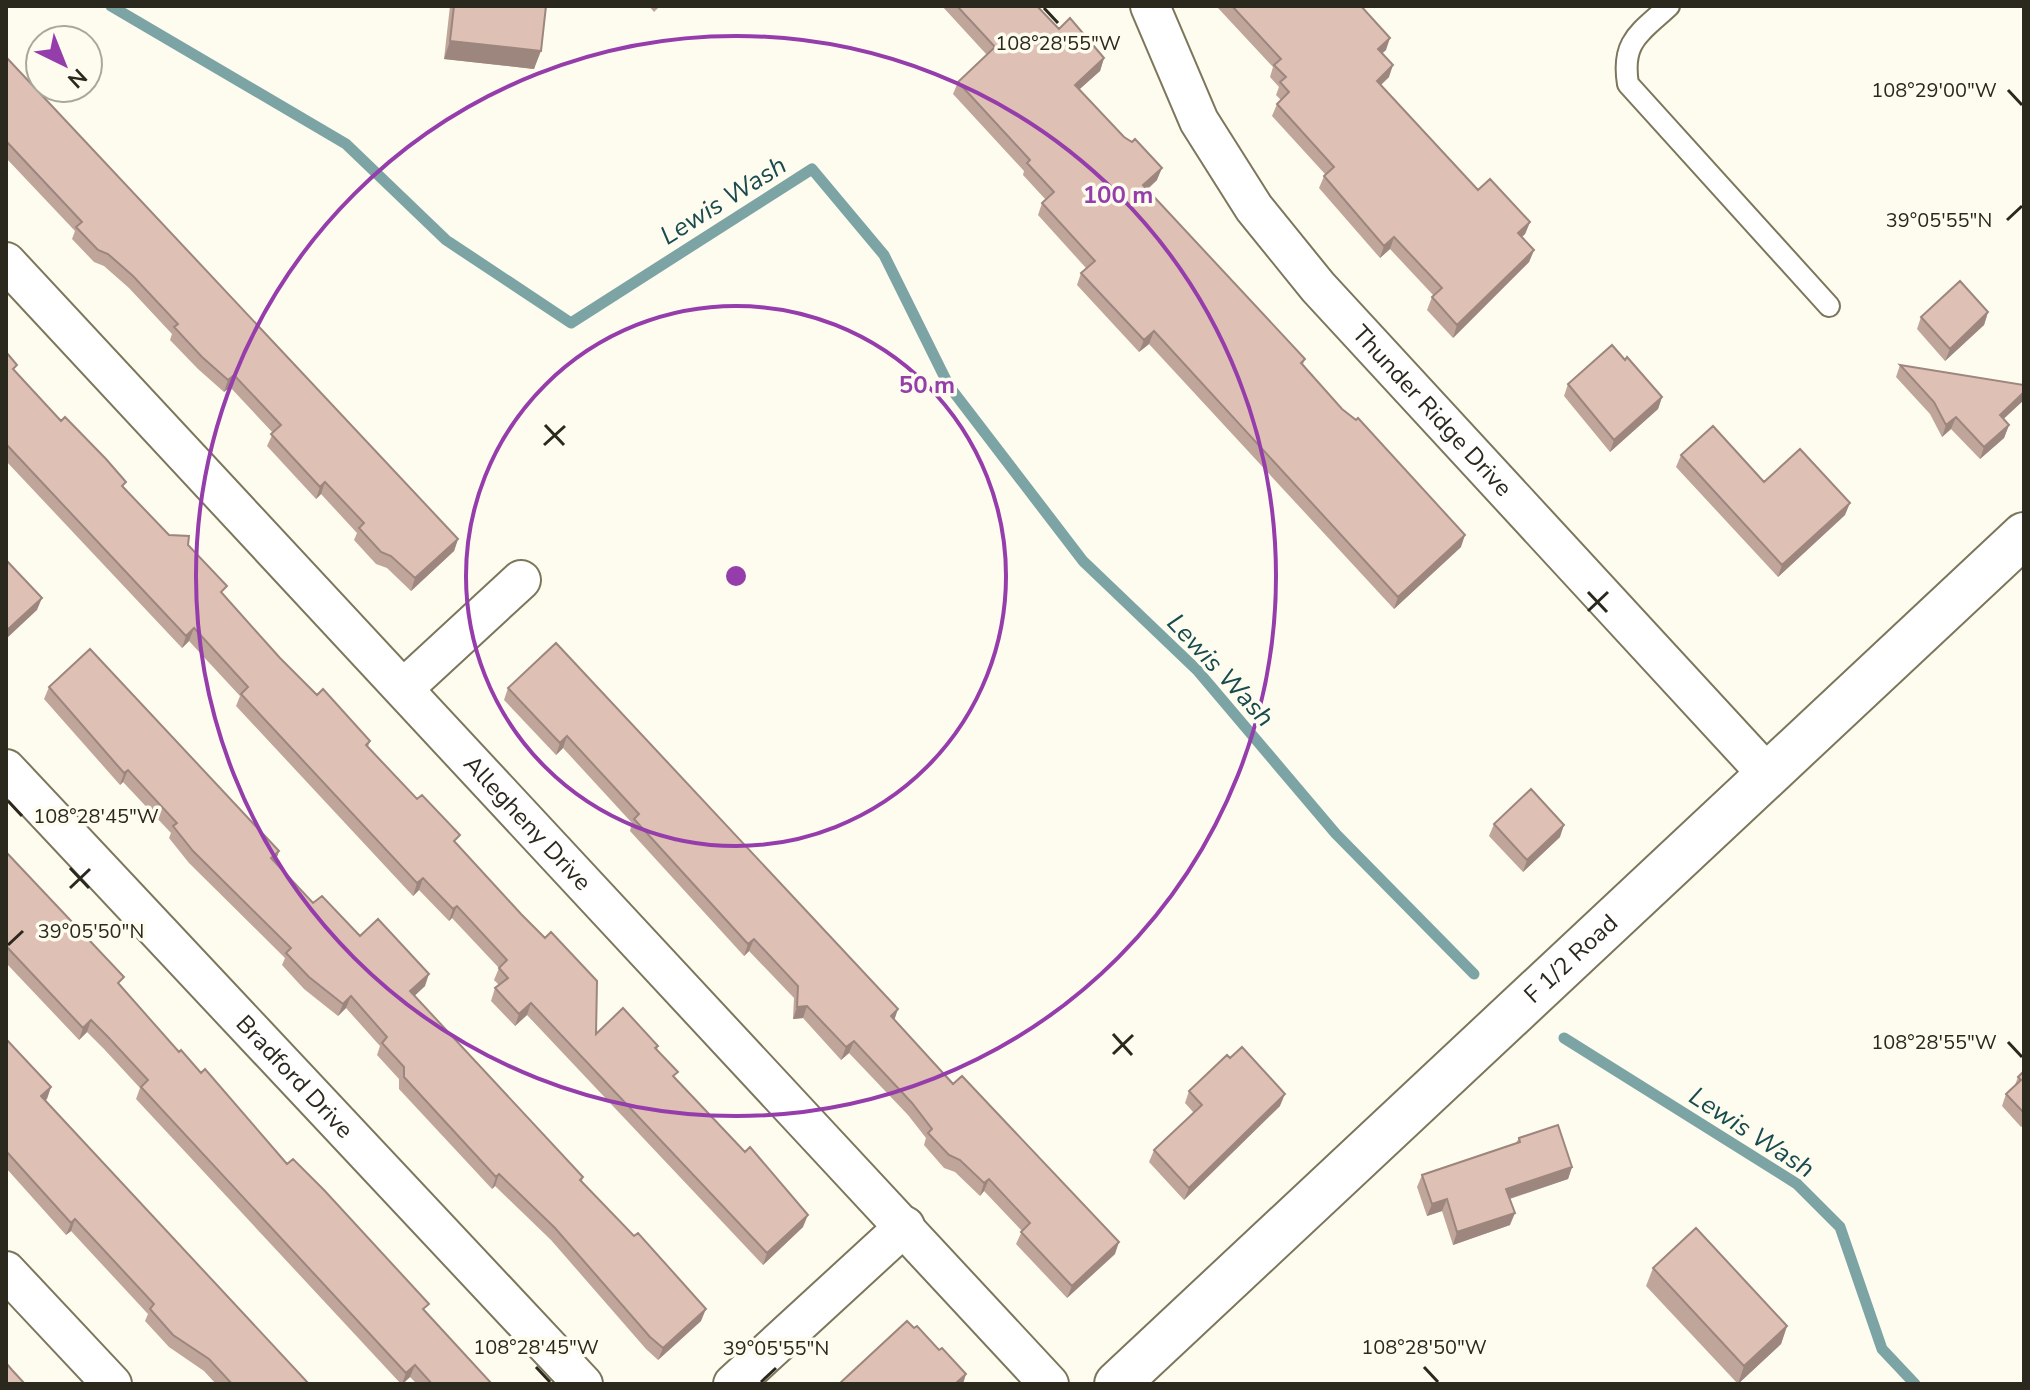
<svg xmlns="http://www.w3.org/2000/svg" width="2030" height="1390" font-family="'Nunito Sans',sans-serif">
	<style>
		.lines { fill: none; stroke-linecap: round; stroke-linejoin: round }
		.stream { stroke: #7ca4a4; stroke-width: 11 }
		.service-casing { stroke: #7c765b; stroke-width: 24 }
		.minor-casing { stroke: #7c765b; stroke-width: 42 }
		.tertiary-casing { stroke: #7c765b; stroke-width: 48 }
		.service { stroke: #fff; stroke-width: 20 }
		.minor { stroke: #fff; stroke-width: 38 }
		.tertiary { stroke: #fff; stroke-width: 44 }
		.wall { fill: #c0a59b }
		.shaded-wall { fill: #9c867e }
		.building { fill: #dfc0b4; stroke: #9c867e; stroke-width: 2 }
		.ticks { fill: none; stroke: #2b291e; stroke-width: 3 }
		.ring { fill: none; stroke: #953eab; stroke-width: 4 }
		.labels { text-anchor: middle; stroke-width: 7; stroke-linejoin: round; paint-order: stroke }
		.street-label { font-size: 24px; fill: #2b291e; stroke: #fefbef }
		.water-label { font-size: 26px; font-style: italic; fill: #184b4f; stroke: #fefbef }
		.ticks-label { font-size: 20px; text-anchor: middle; fill: #2b291e; stroke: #fefbef; stroke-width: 7; stroke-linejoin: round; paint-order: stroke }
		.centre { fill: #953eab; stroke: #fefbef; stroke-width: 4 }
		.ring-label { font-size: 24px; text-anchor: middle; font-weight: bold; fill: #953eab; stroke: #fefbef; stroke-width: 7; stroke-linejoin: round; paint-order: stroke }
	</style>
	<rect width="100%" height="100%" fill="#fefbef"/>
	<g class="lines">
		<path class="stream" d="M111,6L346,144L446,240L571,323L812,169L884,255L949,386L1083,561L1197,670L1336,834L1474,974
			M1564,1038L1797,1184L1840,1227L1882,1349L1915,1384"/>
		<defs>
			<path id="service" d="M1669,6C1640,33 1621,41 1628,84L1829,306"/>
			<g id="minor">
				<path id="s1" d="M1150,6L1199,121L1254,208L1318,287L1769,776"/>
				<path id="s2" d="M6,262L1049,1384"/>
				<path d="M404,688L521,580"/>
				<path id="s3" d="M6,769L583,1384"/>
				<path d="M6,1271L112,1384"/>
				<path d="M733,1384L905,1226"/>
			</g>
			<g id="tertiary">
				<path id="s4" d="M1117,1384C1418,1099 1723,819 2024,535"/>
			</g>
		</defs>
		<use href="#service" class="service-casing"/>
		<use href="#minor" class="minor-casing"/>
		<use href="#tertiary" class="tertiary-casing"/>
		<use href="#service" class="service"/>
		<use href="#minor" class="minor"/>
		<use href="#tertiary" class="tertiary"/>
	</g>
	<path class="wall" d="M450,6H546L534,69L444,59Z
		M649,6H660L654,12Z
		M942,6H1037L1059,29L1104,58L1100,71L1079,89L1157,180L1147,190L1305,359L1303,364L1461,547L1394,609L1149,344L1139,352L1077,285L1081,273L1086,268L1038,215L1042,203L1046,200L1023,175L1024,171L953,94L958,82L987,55Z
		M1219,6H1361L1386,50L1382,53L1389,77L1381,85L1478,190L1530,222L1525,234L1522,237L1534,250L1529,262L1453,338L1427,310L1432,297L1434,296L1390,249L1380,258L1319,188L1325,174L1272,116L1277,104L1281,100L1276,95L1279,87L1270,77L1273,67L1218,8Z
		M6,57L458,539L454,551L411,591L387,568L376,564L354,540L357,533L321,494L316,499L267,446L273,433L230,387L224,392L198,369L170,340L172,334L129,288L104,266L94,262L72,239L75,231L6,158Z
		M1988,312L1984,325L1945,361L1917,329L1921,317Z
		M6,352L15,371L169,535L188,545L224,596L280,658L317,695L370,741L368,747L457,844L596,1034L658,1046L657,1050L675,1078L803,1227L763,1265L527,1015L515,1026L491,1001L495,988L499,985L494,980L499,968L452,918L449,921L419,890L413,896L236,706L240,696L189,641L182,648L6,461Z
		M1625,360L1662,397L1658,409L1610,452L1564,396L1568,384Z
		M1900,365L2004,419L2009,425L2004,438L1980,459L1951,429L1942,437L1930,414L1896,377Z
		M1681,455L1845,515L1778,577L1676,467Z
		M556,643L894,1020L1115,1254L1067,1298L1016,1244L1022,1231L984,1191L980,1196L955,1172L944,1168L924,1145L926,1138L908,1115L849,1053L841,1060L803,1018L793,1019L794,998L749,951L744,956L630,831L632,823L563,748L556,755L504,700L508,688Z
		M49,687L279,851L275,862L313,903L360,936L425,986L414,996L583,1177L582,1181L701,1321L658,1360L646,1349L551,1240L495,1186L492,1189L399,1089V1079L377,1055L380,1046L346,1008L338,1016L304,989L282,965L285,958L189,863L169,838L171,833L123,782L120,785L44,699Z
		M1494,824L1560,837L1523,872L1489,836Z
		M6,852L121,986L179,1052L287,1164L492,1384H417L410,1377L403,1384H401L136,1099L140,1088L104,1049L87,1032L79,1040L6,963Z
		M6,1039L51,1087L45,1101L309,1384H216L204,1371L169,1347L145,1321L148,1314L71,1231L66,1235L6,1168Z
		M2024,1071V1125L2021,1127L2002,1106L2006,1094L2015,1085L2018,1077Z
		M1189,1091L1280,1106L1184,1200L1149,1162L1154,1150L1194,1113L1185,1103Z
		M1519,1138L1572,1167L1568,1179L1510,1199V1225L1453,1245L1442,1211L1427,1216L1417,1187L1422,1175L1516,1143Z
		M1653,1268L1787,1326L1781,1344L1738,1384L1646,1286Z"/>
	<path class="shaded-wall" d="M1390,38L1386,50L1374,61L1378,49Z
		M450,41L541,51L534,69L444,59Z
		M1104,58L1100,71L1071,97L1075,85Z
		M1393,65L1389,77L1372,93L1377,81Z
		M1162,168L1157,180L1138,197L1143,185Z
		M1530,222L1525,234L1513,245L1518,233Z
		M1394,237L1390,249L1380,258L1384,246Z
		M1534,250L1529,262L1453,338L1457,325Z
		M1988,312L1984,325L1945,361L1950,349Z
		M1154,331L1149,344L1139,352L1144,340Z
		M234,375L230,387L224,392L228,380Z
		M2024,392V400L1995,427L2000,415Z
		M1662,397L1658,409L1610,452L1614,440Z
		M1956,417L1951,429L1942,437L1946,425Z
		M2009,425L2004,438L1980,459L1984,447Z
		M325,482L321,494L316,499L320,487Z
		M1850,503L1845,515L1778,577L1782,565Z
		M1465,535L1461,547L1394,609L1398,597Z
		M458,539L454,551L411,591L415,578Z
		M42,598L37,610L6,639V631Z
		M194,628L189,641L182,648L186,636Z
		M567,736L563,748L556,755L560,743Z
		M128,770L123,782L120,785L124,773Z
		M1564,825L1560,837L1523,872L1527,860Z
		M279,851L275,863L271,858Z
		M423,878L419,890L413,896L417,883Z
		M457,906L452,918L449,921L453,909Z
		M754,939L749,951L744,956L748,944Z
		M429,974L425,986L406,1004L410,991Z
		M351,996L346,1008L338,1016L343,1004Z
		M531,1003L527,1015L515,1026L519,1014Z
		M807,1006L803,1018L793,1019L797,1007Z
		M898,1009L894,1021L891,1016Z
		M91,1020L87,1032L79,1040L83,1028Z
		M854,1041L849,1053L841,1060L846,1047Z
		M51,1087L47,1099L37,1108L41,1096Z
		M1285,1094L1280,1106L1184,1200L1189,1188Z
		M1572,1167L1568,1179L1502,1201L1506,1189Z
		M499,1174L495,1186L492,1189L496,1177Z
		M989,1179L984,1191L980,1196L984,1183Z
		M1447,1199L1442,1211L1427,1216L1432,1204Z
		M1515,1213L1510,1225L1453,1245L1457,1232Z
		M808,1215L803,1227L763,1265L767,1253Z
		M75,1219L71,1231L66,1235L71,1223Z
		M1119,1242L1115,1254L1067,1298L1072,1286Z
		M706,1309L701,1321L658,1360L663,1348Z
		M1787,1326L1781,1344L1738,1384L1744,1366Z
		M415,1365L410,1377L402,1384L406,1373Z
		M966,1374L963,1384H955Z"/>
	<path class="building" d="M454,6H546L541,51L450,41Z
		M957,6H1037L1059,29L1070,18L1104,58L1075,85L1124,137L1132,142L1135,139L1162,168L1143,185L1305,359L1301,363L1342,409L1356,420L1358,418L1465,535L1398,597L1154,331L1144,340L1081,273L1095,261L1042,203L1054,192L1027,163L1030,160L958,82L995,47Z
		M1232,6H1361L1390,38L1378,49L1393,65L1377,81L1478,190L1490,179L1530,222L1518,233L1534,250L1457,325L1432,297L1442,288L1394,237L1384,246L1324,176L1334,167L1277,104L1289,92L1280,82L1286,77L1274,65L1281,59Z
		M6,57L458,539L415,578L391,556L381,552L359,528L364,523L325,482L320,487L271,434L281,425L234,375L228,380L202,357L174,327L178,324L133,276L108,254L98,250L76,227L82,222L6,141Z
		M1960,281L1988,312L1950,349L1921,317Z
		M1612,345L1625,360L1627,357L1662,397L1614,440L1568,384Z
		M6,352L17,365L13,369L61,421L65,417L106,459L126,482L122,486L169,535L189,536L188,545L227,586L221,592L280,658L317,695L323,689L370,741L366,745L417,799L422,795L460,835L454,841L521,914L545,938L551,932L597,981L596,1034L623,1008L658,1046L655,1048L678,1072L673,1076L745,1152L750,1147L808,1215L767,1253L531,1003L519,1014L495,988L508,978L499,968L507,960L457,906L453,909L423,878L417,883L241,694L248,687L194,628L186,636L6,444Z
		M1900,365L2024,385V392L2000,415L2009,425L1984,447L1956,417L1946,425L1934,402Z
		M1713,426L1764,482L1800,449L1850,503L1782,565L1681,455Z
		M6,560L42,598L6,631Z
		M556,643L898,1009L891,1016L953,1084L962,1076L1119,1242L1072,1286L1021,1232L1030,1223L989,1179L984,1183L960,1160L949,1155L928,1133L932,1129L912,1103L854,1041L846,1047L807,1006L797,1007L798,986L754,939L748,944L634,819L639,814L567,736L560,743L508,688Z
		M90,649L279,851L271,858L313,903L322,896L360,936L378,919L429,974L410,991L583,1177L580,1180L634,1236L638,1233L706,1309L663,1348L650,1337L555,1228L499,1174L496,1177L404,1077V1067L382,1043L387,1037L351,996L343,1004L309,977L286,953L291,948L193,851L173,826L177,823L128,770L124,773L49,687Z
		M1531,789L1564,825L1527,860L1494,824Z
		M6,852L124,977L118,983L179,1052L181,1050L201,1073L205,1069L287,1164L293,1159L324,1190L429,1304L423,1309L492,1384H432L415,1365L406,1373L141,1087L148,1080L108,1037L91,1020L83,1028L6,946Z
		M6,1039L51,1087L41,1096L309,1384H232L209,1359L173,1335L150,1309L154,1304L75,1219L71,1223L6,1151Z
		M1242,1047L1285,1094L1189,1188L1154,1150L1202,1105L1189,1091L1227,1055L1230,1058Z
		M2024,1071V1113L2006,1094L2021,1080L2018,1077Z
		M1558,1125L1572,1167L1506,1189L1515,1213L1457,1232L1447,1199L1432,1204L1422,1175L1520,1142L1519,1138Z
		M1696,1228L1787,1326L1744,1366L1653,1268Z
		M907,1321L914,1328L917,1326L939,1350L942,1348L966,1374L955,1384H839Z
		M6,1363L12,1370L25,1384H6Z"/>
	<path class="ticks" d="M1044,8L1058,23M2008,90L2022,105M2007,220L2022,206M545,425L564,445M544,445L565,426M1588,592L1607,612M1588,611L1608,592M8,801L22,816M70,868L89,888M70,888L90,869M8,945L23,931M1113,1034L1132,1055M2008,1042L2022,1057M1113,1054L1133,1035M536,1367L550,1382M1424,1367L1438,1382M761,1382L776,1368"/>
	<g class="ring">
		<circle cx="736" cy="576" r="270"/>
		<circle cx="736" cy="576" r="540"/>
	</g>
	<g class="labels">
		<g class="street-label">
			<text dy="8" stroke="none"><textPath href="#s1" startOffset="498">Thunder Ridge Drive</textPath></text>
			<text dy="8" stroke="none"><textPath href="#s2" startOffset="766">Allegheny Drive</textPath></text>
			<text dy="8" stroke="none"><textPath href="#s4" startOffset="622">F 1/2 Road</textPath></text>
			<text dy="8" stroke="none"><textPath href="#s3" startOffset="422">Bradford Drive</textPath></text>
		</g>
		<g class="water-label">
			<text transform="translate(723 200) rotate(-32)" y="9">Lewis Wash</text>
			<text transform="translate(1221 670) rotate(47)" y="9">Lewis Wash</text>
			<text transform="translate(1752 1132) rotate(33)" y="9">Lewis Wash</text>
		</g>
	</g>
	<g class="ticks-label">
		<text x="1058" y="50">108°28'55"W</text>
		<text x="1934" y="97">108°29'00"W</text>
		<text x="1939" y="227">39°05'55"N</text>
		<text x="96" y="823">108°28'45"W</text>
		<text x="91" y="938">39°05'50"N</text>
		<text x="1934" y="1049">108°28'55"W</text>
		<text x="536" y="1354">108°28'45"W</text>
		<text x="1424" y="1354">108°28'50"W</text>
		<text x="776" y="1355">39°05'55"N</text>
	</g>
	<circle cx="736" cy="576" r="12" class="centre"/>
	<g class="ring-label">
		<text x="1118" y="203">100 m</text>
		<text x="927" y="393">50 m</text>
	</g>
	<rect width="2030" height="1390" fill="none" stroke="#2b291e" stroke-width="16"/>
	<g transform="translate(64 64) rotate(137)"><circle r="38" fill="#fefbef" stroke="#aaa79b" stroke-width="2"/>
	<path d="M0-6L14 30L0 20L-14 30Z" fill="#953eab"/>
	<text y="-12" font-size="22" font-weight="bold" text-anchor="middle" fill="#2b291e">N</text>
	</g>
</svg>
